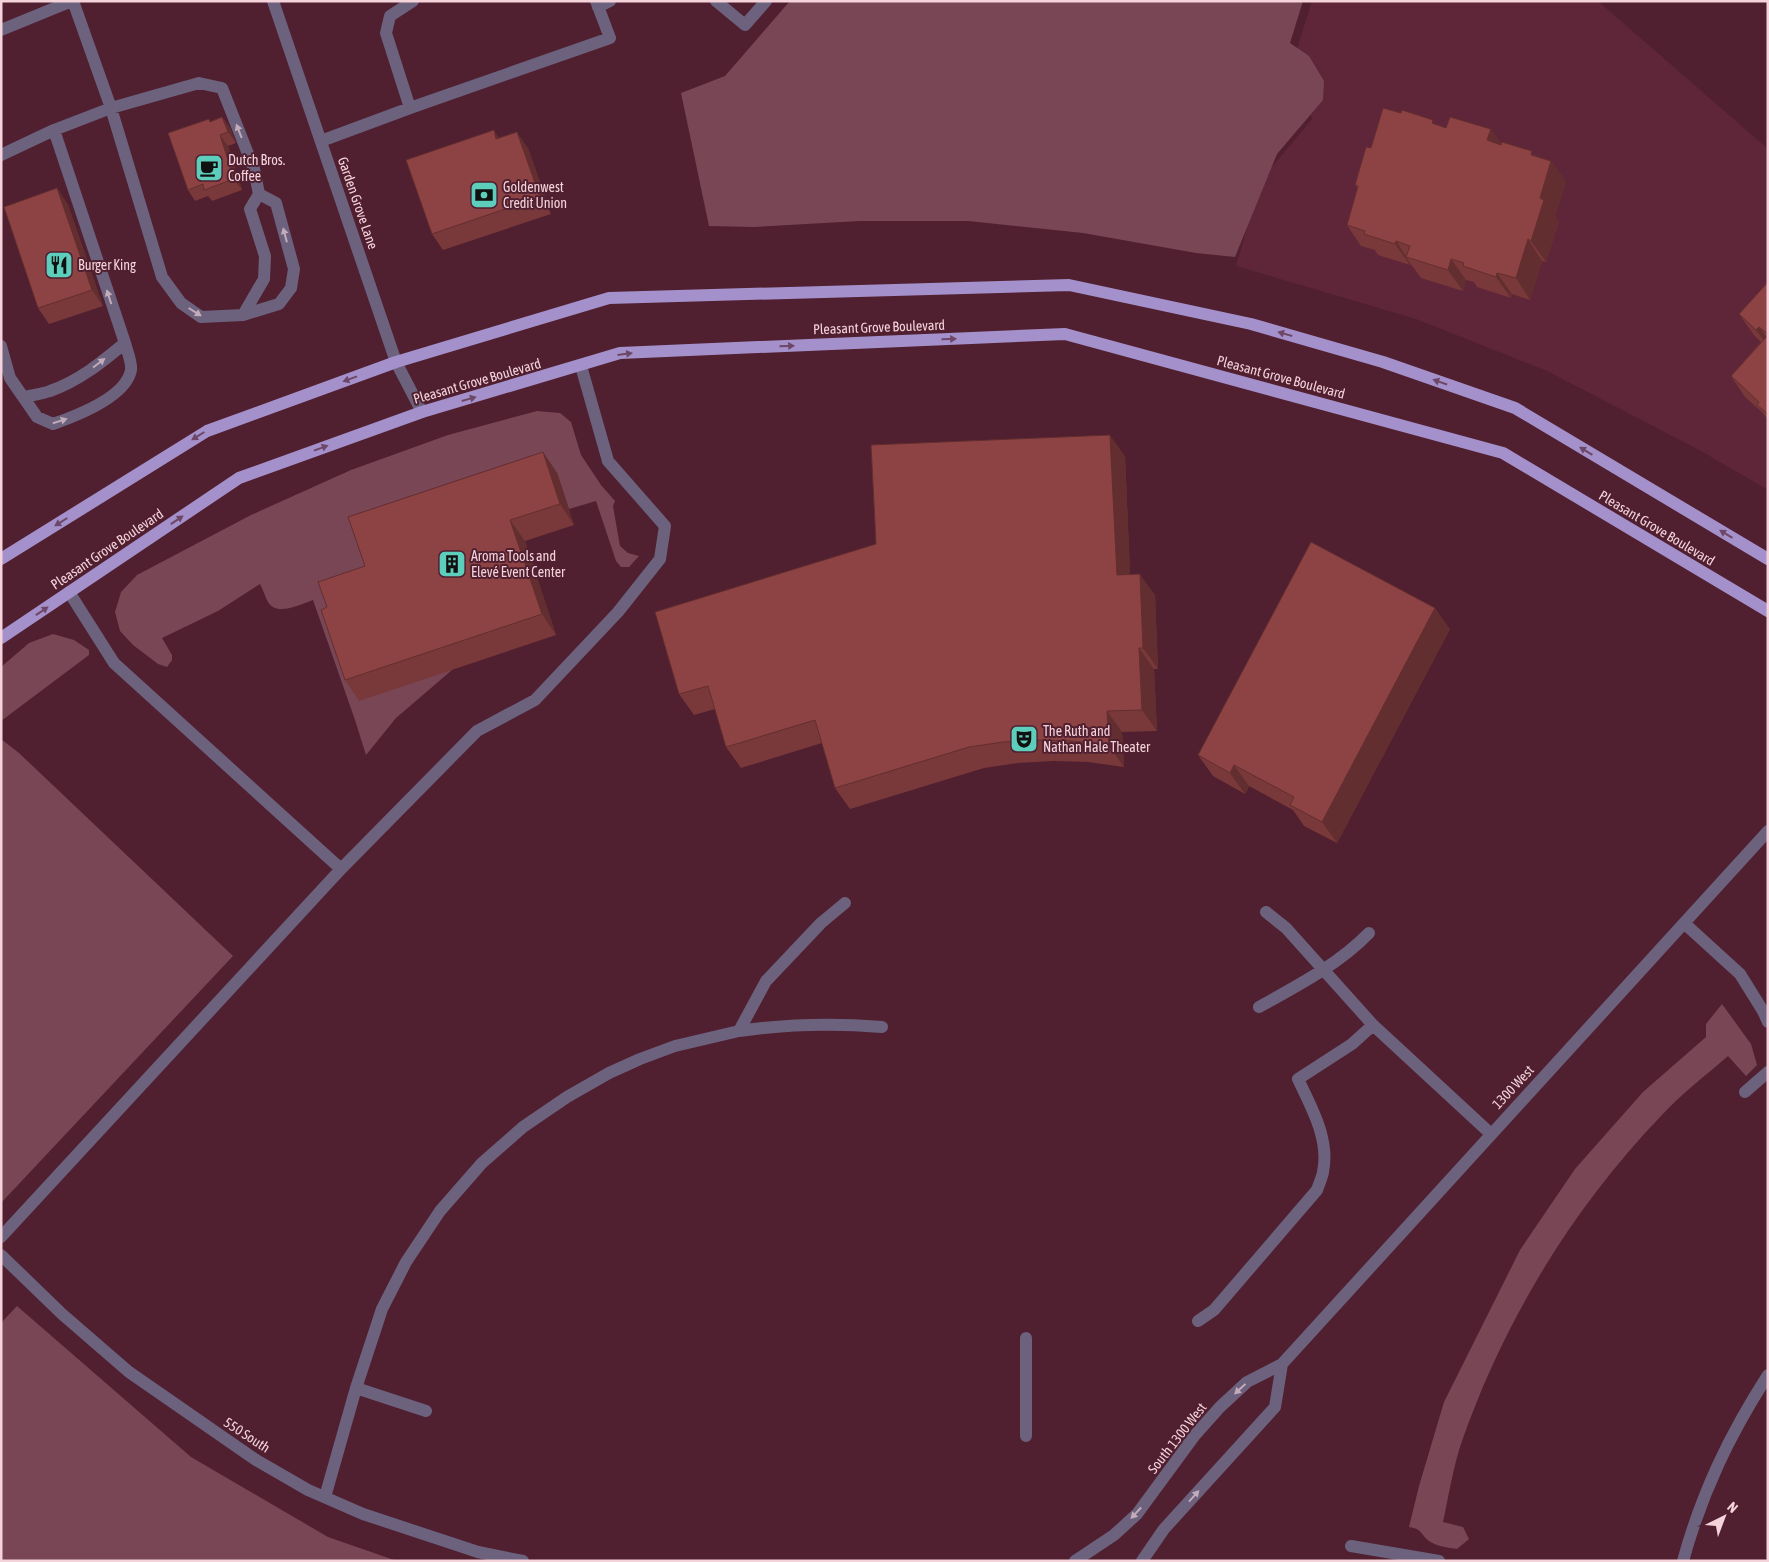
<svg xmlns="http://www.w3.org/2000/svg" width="1769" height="1562" font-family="'Asap Condensed',sans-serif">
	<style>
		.built { fill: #5f263a }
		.green { fill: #794656 }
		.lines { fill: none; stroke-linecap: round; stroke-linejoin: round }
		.minor { stroke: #6c627e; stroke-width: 12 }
		.major { stroke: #a490ca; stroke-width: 12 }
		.wall { fill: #79393a }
		.shaded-wall { fill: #632e2f }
		.building { fill: #8d4243; stroke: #632e2f }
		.oneway { fill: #c4abba }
		.oneway2 { fill: #6d4766 }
		.labels { text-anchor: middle; stroke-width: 4; stroke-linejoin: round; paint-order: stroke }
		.poi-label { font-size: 14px; fill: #f4d3db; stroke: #501f30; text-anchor: start }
		.street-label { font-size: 14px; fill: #f4d3db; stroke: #501f30 }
	</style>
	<rect width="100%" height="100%" fill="#501f30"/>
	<path class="built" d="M1312,1H1598L1768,149V490L1701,451L1547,371L1416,319L1236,266L1261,180L1312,119L1294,58Z"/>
	<path class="green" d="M790,1H1303L1290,43L1309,56L1324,81L1323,100L1277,154L1235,257L1196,253L1083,233L968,221H860L754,227L709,226L681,93L725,76Z
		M537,411L560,413L571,422L581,455L601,485L615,501L613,506L620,546L628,553L639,556L629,567H621L616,561L596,501L569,509L557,473L452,670L396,718L366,755L355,720L313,600C301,604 277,617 268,602C265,597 263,589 260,584L218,611L162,638L172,655V660L167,667L158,664L133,645L120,631L115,612L121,592L137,575L251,515L351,470L448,435Z
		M53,634L74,640L89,650V655L1,721V667L29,643Z
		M1,739L19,753L233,956L1,1203Z
		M1722,1004L1751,1044L1757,1065L1746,1076L1728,1056C1705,1076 1680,1095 1660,1117C1572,1209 1504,1321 1462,1441C1453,1467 1449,1495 1443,1522L1463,1527L1469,1539L1457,1549C1448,1548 1436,1546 1429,1541C1420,1534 1423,1529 1409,1527L1419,1486L1444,1402L1520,1250L1575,1169L1643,1092L1706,1037V1024Z
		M17,1306L191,1457L328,1537L397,1561H1V1323Z"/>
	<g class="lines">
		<path class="minor" d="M73,1L111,108L162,277L181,303L201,317L243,315L279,304L291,288L294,269L276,203L259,194
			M273,1L396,362L422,412
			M413,1L390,16L386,33L410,108L610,38L596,1
			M716,1L745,25L766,1
			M598,7L610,1
			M1,30L72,1
			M321,141L410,108
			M1,155L54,130L111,108L199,83L222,88L254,169L259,194L250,209L265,256L264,279L243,315
			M1,346L10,378L37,417L53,424C76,416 126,397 131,370C132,362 127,351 125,343L54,130
			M24,397C32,395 42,394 50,391C79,381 102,362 125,343
			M69,592L114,663L341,869
			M1266,912L1286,928L1373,1025L1491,1134
			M1684,923L1740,974L1763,1011L1768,1022
			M1259,1007C1297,986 1339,964 1369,933
			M739,1031C787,1024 834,1023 882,1027
			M1745,1092L1768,1072
			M1,1237L341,869L477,731L535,700L618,612L660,559L665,526L608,461L581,366
			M1,1255L62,1314L129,1372L256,1460L308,1490L363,1514L478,1552L523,1561
			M1198,1321L1214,1310L1317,1190C1319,1184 1322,1178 1323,1172C1330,1139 1311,1107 1298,1079L1352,1044L1373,1025
			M1026,1338V1436
			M356,1388L426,1411
			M325,1497L356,1388L382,1309L406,1262L440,1211L482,1163L523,1127L567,1097L609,1073L640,1059L675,1046L739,1031L766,981L821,923L845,903
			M1351,1546L1439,1561
			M1075,1561L1114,1535L1137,1514L1195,1435L1220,1407L1247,1382L1282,1364L1768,831
			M1142,1561L1164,1529L1275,1407L1282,1364
			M1683,1561C1702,1492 1730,1434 1768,1375"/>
		<path class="major" d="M1,559L207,431L396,362L609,298L1069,285L1251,324L1383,362L1515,408L1768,559
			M1,638L239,478L422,412L620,353L1065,334L1503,453L1768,611"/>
	</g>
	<path class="wall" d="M222,117L230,128L236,143L228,146L242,190L212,201L208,196L195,201L188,190L211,121Z
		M1437,125L1446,128L1491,129L1501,144L1551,161L1566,182L1555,216L1559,221L1546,262L1542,261L1530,300L1512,294L1511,298L1477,287L1474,282L1466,280L1463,291L1421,278L1410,263V265L1378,255L1375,250L1361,246L1347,225L1358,189L1355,185Z
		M499,138L528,148L551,214L443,250L432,234Z
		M57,188L68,205L103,306L49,324L38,308Z
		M1768,282V420L1763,413L1745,397L1731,376L1761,342L1754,335L1739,314Z
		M543,452L557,473L574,525L525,541L556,635L359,701L345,680L327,607L365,566Z
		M1125,456L1130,574L1155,595L1158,669H1154L1157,731L1122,732L1124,767L1088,762L1054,761L1018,763L984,768L850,809L835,788L822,743L741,768L726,747L715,709L694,715L679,694Z
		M1450,629L1337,843L1304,826L1293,810L1249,786L1245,794L1213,776L1198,755Z"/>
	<path class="shaded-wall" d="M222,117L230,128L236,143L228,132Z
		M1491,129L1505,150L1487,140Z
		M494,130L505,147L496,139Z
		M517,132L528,148L551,214L540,197Z
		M220,135L228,146L242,190L234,179Z
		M1551,161L1566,182L1555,216L1559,221L1546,262L1531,241L1540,198Z
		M57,188L68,205L103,306L92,290Z
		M1528,239L1542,261L1530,300L1516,278Z
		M1396,241L1407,258L1406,257L1410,263V265L1395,244Z
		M1451,259L1466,280L1463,291L1448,270Z
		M1497,273L1512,294L1511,298L1496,277Z
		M1759,327L1768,339V346L1756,330Z
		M1110,435L1125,456L1131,596L1117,575Z
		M543,452L557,473L574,525L560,504Z
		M510,520L525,541L556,635L542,614Z
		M1140,574L1155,595L1158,669L1143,648Z
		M1435,608L1450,629L1337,843L1322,822Z
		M1139,648L1154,669L1157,731L1142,710Z
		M1107,711L1122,732L1124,767L1109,746Z
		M1234,765L1249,786L1245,794L1230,773Z"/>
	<path class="building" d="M1383,108L1401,113L1402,110L1433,120L1432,123L1446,128L1450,117L1491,129L1487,140L1501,145L1502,142L1532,151L1531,155L1551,161L1540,198L1544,200L1531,241L1528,239L1516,278L1497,273L1496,277L1463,266L1464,263L1451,259L1448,270L1406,257L1410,246L1396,241L1395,244L1364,234L1365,231L1347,225L1358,186L1355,185L1366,147L1371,148Z
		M222,117L228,132L220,135L234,179L204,190L203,184L188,190L168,133L209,119L210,122Z
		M494,130L496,139L517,132L540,197L432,234L406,160Z
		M57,188L92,290L38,308L4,207Z
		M1768,282V334L1759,327L1756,330L1739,314Z
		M1768,335V414L1757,405L1759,402L1731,376Z
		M1110,435L1117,575L1140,574L1143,648H1139L1142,710L1107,711L1109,746L1074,741L1039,740L1003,742L969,747L835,788L815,720L726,747L708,686L679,694L655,612L876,544L871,445Z
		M543,452L560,504L510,520L542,614L345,680L321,610L327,607L318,582L365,566L348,517Z
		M1311,542L1435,608L1322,822L1290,805L1294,797L1234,765L1230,773L1198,755Z"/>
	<defs><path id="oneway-solid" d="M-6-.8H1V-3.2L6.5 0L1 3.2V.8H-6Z" transform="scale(1.25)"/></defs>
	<g class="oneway">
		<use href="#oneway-solid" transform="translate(239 131) rotate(-111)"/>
		<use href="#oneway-solid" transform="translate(285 235) rotate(-105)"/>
		<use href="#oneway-solid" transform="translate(109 297) rotate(-108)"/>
		<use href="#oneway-solid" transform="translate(195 312) rotate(32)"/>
		<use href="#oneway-solid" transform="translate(99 363) rotate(-37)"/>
		<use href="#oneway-solid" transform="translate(60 421) rotate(-17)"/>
		<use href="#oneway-solid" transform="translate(1240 1389) rotate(137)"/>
		<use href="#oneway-solid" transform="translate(1194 1496) rotate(-48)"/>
		<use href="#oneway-solid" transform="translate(1136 1513) rotate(133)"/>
	</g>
	<g class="oneway2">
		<use href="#oneway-solid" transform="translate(1285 334) rotate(-164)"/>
		<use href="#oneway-solid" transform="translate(949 339) rotate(-2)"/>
		<use href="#oneway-solid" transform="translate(787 346) rotate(-2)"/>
		<use href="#oneway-solid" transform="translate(625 354) rotate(-7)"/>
		<use href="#oneway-solid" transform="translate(350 379) rotate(160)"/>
		<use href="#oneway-solid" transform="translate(1440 382) rotate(-161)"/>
		<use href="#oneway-solid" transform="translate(469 399) rotate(-16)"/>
		<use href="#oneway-solid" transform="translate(198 436) rotate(148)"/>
		<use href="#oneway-solid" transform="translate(321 448) rotate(-20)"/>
		<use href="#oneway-solid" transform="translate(1586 451) rotate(-149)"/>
		<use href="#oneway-solid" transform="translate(177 520) rotate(-34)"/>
		<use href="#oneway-solid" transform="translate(61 522) rotate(148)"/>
		<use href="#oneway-solid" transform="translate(1726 534) rotate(-149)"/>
		<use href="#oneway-solid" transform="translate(42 611) rotate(-34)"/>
	</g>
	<defs>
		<symbol id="cafe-square" viewBox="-11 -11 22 22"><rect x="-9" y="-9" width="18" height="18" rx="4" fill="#5ccebb" stroke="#501f30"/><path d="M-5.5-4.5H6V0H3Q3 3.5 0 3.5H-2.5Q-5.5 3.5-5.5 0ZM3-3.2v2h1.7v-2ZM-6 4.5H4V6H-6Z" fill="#111"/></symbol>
		<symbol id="bank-square" viewBox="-11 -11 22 22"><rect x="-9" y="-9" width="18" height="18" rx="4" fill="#5ccebb" stroke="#501f30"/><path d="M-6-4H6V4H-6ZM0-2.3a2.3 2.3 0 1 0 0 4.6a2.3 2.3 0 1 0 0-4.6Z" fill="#111"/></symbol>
		<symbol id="restaurant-square" viewBox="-11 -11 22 22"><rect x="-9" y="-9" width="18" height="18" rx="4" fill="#5ccebb" stroke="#501f30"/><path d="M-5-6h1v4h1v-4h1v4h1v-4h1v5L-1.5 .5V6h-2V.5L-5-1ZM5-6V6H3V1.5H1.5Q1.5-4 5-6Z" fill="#111"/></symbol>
		<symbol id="building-square" viewBox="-11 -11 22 22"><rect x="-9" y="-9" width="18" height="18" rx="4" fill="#5ccebb" stroke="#501f30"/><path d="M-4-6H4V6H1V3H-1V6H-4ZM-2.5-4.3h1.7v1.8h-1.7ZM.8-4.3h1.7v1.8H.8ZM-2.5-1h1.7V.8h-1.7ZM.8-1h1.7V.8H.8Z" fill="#111"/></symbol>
		<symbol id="theatre-square" viewBox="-11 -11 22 22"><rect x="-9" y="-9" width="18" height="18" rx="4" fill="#5ccebb" stroke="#501f30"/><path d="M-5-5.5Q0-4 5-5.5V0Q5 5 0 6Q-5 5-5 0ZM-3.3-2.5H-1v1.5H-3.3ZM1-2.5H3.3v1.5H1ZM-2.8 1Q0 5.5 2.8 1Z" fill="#111"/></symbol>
	</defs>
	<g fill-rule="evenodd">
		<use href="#cafe-square" x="193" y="152" width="32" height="32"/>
		<use href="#bank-square" x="468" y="179" width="32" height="32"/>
		<use href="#restaurant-square" x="43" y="249" width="32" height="32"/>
		<use href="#building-square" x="436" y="548" width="32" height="32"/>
		<use href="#theatre-square" x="1008" y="723" width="32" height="32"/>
	</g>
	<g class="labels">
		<g class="poi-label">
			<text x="228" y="165">Dutch Bros.<tspan x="228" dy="16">Coffee</tspan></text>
			<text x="503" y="192">Goldenwest<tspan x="503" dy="16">Credit Union</tspan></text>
			<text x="78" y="270">Burger King</text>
			<text x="471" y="561">Aroma Tools and<tspan x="471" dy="16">Elevé Event Center</tspan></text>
			<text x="1043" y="736">The Ruth and<tspan x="1043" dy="16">Nathan Hale Theater</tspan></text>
		</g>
		<g class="street-label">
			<text transform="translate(358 203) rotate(71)" y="5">Garden Grove Lane</text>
			<text transform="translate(879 327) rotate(-2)" y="5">Pleasant Grove Boulevard</text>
			<text transform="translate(1281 377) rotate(15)" y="5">Pleasant Grove Boulevard</text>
			<text transform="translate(477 381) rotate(-16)" y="5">Pleasant Grove Boulevard</text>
			<text transform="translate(1657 528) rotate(31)" y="5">Pleasant Grove Boulevard</text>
			<text transform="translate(107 549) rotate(-34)" y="5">Pleasant Grove Boulevard</text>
			<text transform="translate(1513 1087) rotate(-47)" y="5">1300 West</text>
			<text transform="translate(247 1435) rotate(33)" y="5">550 South</text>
			<text transform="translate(1177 1438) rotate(-52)" y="5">South 1300 West</text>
		</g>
	</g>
	<rect width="1769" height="1562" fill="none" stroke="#f4d3db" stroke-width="5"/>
	<g transform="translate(1724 1517) rotate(42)" stroke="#501f30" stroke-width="4" paint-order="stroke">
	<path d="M0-4L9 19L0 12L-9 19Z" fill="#f4d3db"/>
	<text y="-8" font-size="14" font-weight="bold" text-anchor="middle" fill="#f4d3db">N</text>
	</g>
</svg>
